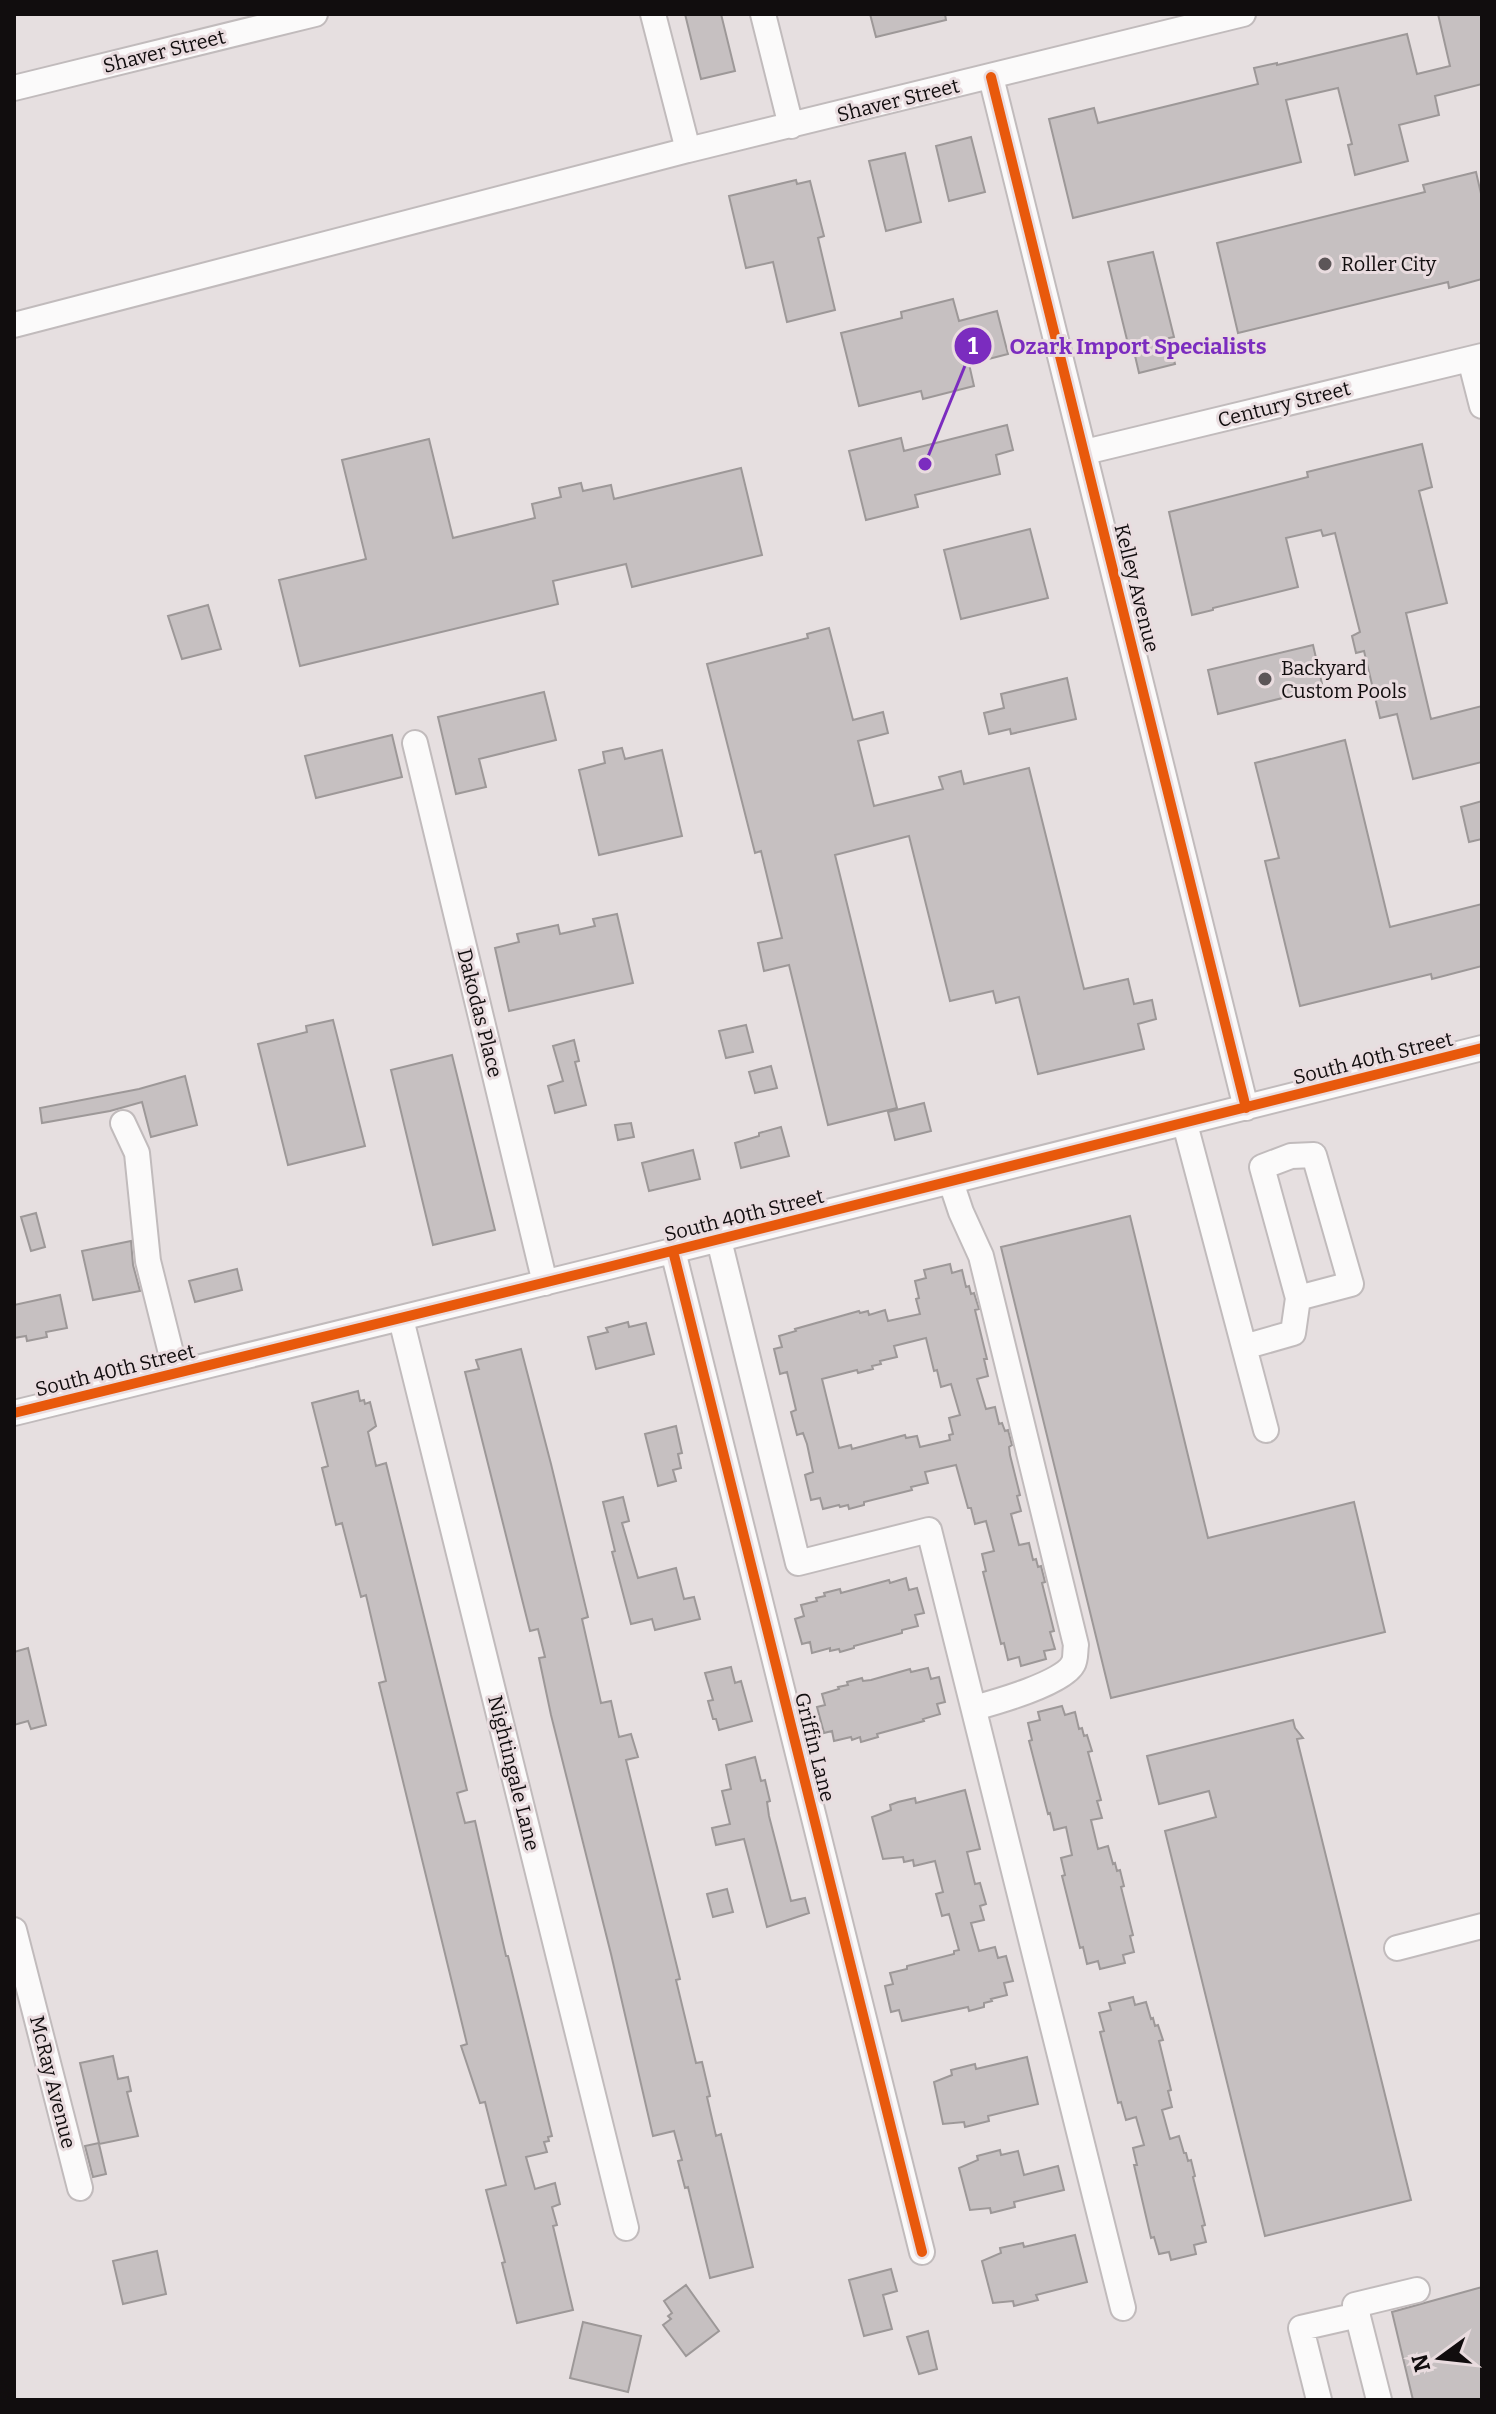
<svg xmlns="http://www.w3.org/2000/svg" width="1496" height="2414" font-family="Bitter,serif">
	<style>
		.building { fill: #c6c0c1; stroke: #9d9898; stroke-width: 2; fill-rule: evenodd }
		.lines { fill: none; stroke-linecap: round; stroke-linejoin: round }
		.minor-casing { stroke: #c1bbbc; stroke-width: 28 }
		.minor { stroke: #fbfafa; stroke-width: 24 }
		.cycleway-casing { stroke: #e9dcdf; stroke-width: 15 }
		.cycleway { stroke: #e8590c; stroke-width: 10 }
		.poi-dot { fill: #5c5658; stroke: #e9dcdf; stroke-width: 3 }
		.labels { text-anchor: middle; stroke-width: 6; stroke-linejoin: round; paint-order: stroke }
		.street-label { font-size: 20px; fill: #110d0e; stroke: #e9dcdf }
		.poi-label { font-size: 20px; fill: #110d0e; stroke: #e9dcdf; text-anchor: start }
		.leader { fill: none; stroke: #7b2cbf; stroke-width: 3 }
		.callout-dot { fill: #7b2cbf; stroke: #e9dcdf; stroke-width: 3 }
		.mark-label { font-size: 24px; text-anchor: middle; font-weight: bold; fill: #fff }
		.callout-label { font-size: 22px; text-anchor: middle; font-weight: bold; fill: #7b2cbf; stroke: #e9dcdf; stroke-width: 6; stroke-linejoin: round; paint-order: stroke }
	</style>
	<rect width="100%" height="100%" fill="#e6dfe0"/>
	<path class="building" d="M685,14H721L735,71L701,79Z
		M870,14H945L946,20L876,37Z
		M1438,14H1482V84L1435,96L1439,115L1399,125L1408,161L1355,175L1348,145L1352,144L1338,88L1286,100L1301,162L1073,218L1049,119L1094,108L1098,123L1258,84L1254,68L1277,63V65L1407,34L1417,74L1450,66Z
		M971,137L985,192L949,201L936,146Z
		M905,153L921,222L886,231L869,161Z
		M1476,172L1482,198V279L1449,288L1448,282L1238,333L1217,243L1425,192L1423,185Z
		M796,180L797,184L810,181L824,236L818,238L835,310L787,322L773,262L746,268L729,196Z
		M1153,252L1174,337L1169,338L1175,364L1139,373L1133,347L1129,348L1108,262Z
		M953,299L959,321L997,311L1008,354L969,364L974,386L923,399L921,391L859,406L841,333L902,318L901,312Z
		M1007,425L1013,450L996,455L1000,474L915,495L918,507L866,520L849,451L901,438L904,451Z
		M429,439L453,538L535,518L532,504L561,497L559,488L581,483L583,491L611,485L614,499L741,468L762,555L632,587L626,564L553,581L558,604L300,666L279,580L366,559L342,460Z
		M1422,444L1432,487L1419,491L1447,603L1406,613L1431,719L1482,706V762L1413,779L1397,714L1380,718L1364,651L1356,653L1352,636L1360,632L1335,533L1323,536L1321,530L1286,538L1298,587L1213,608V610L1192,615L1169,512L1308,477L1307,472Z
		M1030,529L1048,598L961,619L944,550Z
		M208,605L221,649L182,659L168,616Z
		M829,628L853,720L883,712L888,733L858,741L874,806L943,789L939,777L961,771L964,784L1029,768L1084,989L1128,979L1134,1004L1152,1000L1156,1019L1138,1024L1144,1049L1038,1074L1019,997L996,1003L993,991L950,1001L909,836L835,855L897,1108L828,1125L789,965L764,971L758,943L782,938L761,851L755,853L707,664L808,638L807,634Z
		M1313,645L1323,688L1218,714L1208,670Z
		M1067,678L1076,719L1011,734L1010,729L989,734L984,713L1004,708L1001,694Z
		M544,692L556,740L479,759L486,787L456,794L438,717Z
		M392,735L402,777L316,798L305,756Z
		M1345,740L1390,927L1482,904V966L1432,979L1431,974L1300,1006L1265,861L1279,858L1255,763Z
		M622,748L625,759L662,750L682,836L599,855L579,770L605,763L603,752Z
		M1482,801V839L1469,842L1461,807Z
		M617,914L633,983L509,1011L495,948L519,942L517,934L558,925L560,934L595,926L593,919Z
		M333,1020L365,1146L288,1165L258,1044L307,1032L306,1026Z
		M746,1025L753,1052L726,1058L719,1031Z
		M574,1040L579,1061L575,1062L586,1105L555,1113L548,1086L563,1081L553,1046Z
		M452,1055L495,1230L433,1245L391,1070Z
		M771,1066L777,1088L755,1093L749,1072Z
		M185,1076L197,1125L151,1137L142,1102L110,1111L42,1123L40,1108L139,1089Z
		M924,1103L931,1131L895,1140L888,1112Z
		M631,1123L634,1137L618,1140L615,1125Z
		M781,1127L789,1156L741,1168L735,1143L759,1136V1133Z
		M693,1150L700,1179L649,1191L642,1163Z
		M36,1213L45,1247L31,1251L21,1217Z
		M1130,1216L1208,1538L1354,1502L1385,1632L1111,1698L1001,1247Z
		M131,1241L133,1265L140,1291L93,1300L82,1251Z
		M950,1264L952,1273L962,1270L966,1287L969,1286L971,1294L974,1293L979,1309L975,1310L987,1359H984L988,1376L977,1379L986,1409L995,1407L999,1424L1002,1423L1005,1431L1008,1430L1012,1445L1009,1447L1010,1455L1020,1495L1017,1496L1021,1511L1011,1514L1019,1545L1029,1543L1033,1560L1036,1559L1038,1567L1041,1566L1045,1582L1042,1583L1054,1631L1050,1632L1055,1649L1044,1651L1046,1659L1021,1666L1019,1657L1008,1660L1004,1643L1001,1644L983,1572L986,1571L982,1554L994,1551L986,1521L975,1524L971,1508H968L956,1465L925,1472L928,1483L911,1487L912,1490L864,1502V1505L849,1509L848,1505L840,1507L839,1505L823,1509L820,1498L811,1500L805,1475L813,1472L807,1444L803,1433L797,1435L791,1412L796,1410L787,1372L780,1374L774,1349L782,1347L779,1336L796,1331L795,1329L859,1311L860,1313L868,1311L869,1315L885,1310L888,1321L920,1314L916,1299L919,1298L915,1281L926,1278L924,1270ZM926,1338L934,1371L937,1370L941,1387L951,1384L960,1415L949,1418L953,1434L949,1435L950,1440L920,1447L917,1436L906,1438L905,1435L852,1449L851,1445L839,1448L822,1379L857,1370L858,1373L873,1369L872,1366L881,1364L880,1361L897,1357L894,1346Z
		M237,1269L242,1290L195,1302L189,1281Z
		M60,1295L67,1328L46,1332L47,1337L27,1341L26,1336L14,1338V1305Z
		M628,1322L629,1327L646,1323L654,1354L596,1369L588,1337L608,1332L606,1328Z
		M521,1349L551,1464L588,1617L582,1619L601,1703L611,1701L619,1737L631,1734L638,1757L626,1760L680,1979L676,1980L696,2063L702,2062L710,2096L707,2097L716,2136L721,2134L753,2267L710,2278L688,2187L685,2188L678,2161L682,2160L674,2131L653,2136L611,1954L551,1715L539,1658L545,1657L538,1629L530,1631L465,1372L479,1369L476,1360Z
		M358,1391L360,1401L364,1400L365,1404L370,1402L376,1426L368,1432L376,1466L386,1463L467,1790L457,1793L465,1823L475,1821L506,1956H508L552,2136L548,2137L549,2141L544,2142L547,2152L526,2157L535,2189L555,2183L560,2204L552,2207L557,2225L553,2226L573,2310L517,2323L502,2263L505,2262L486,2190L506,2185L485,2102L480,2103L461,2046L467,2044L379,1683L386,1681L366,1595L361,1597L342,1523L336,1525L322,1468L328,1466L312,1403Z
		M676,1426L682,1453L678,1454L681,1468L673,1470L676,1481L658,1486L645,1434Z
		M623,1497L629,1521L622,1523L638,1578L676,1568L684,1599L694,1597L700,1619L655,1630L652,1619L631,1624L612,1552L615,1551L603,1502Z
		M906,1578L909,1590L917,1588L924,1613L915,1615L918,1626L902,1630V1633L854,1646V1648L840,1652L839,1649L830,1651V1648L812,1653L810,1642L802,1644L795,1619L804,1616L801,1605L817,1601L816,1598L825,1596L824,1593L840,1589L841,1593L889,1580L890,1583Z
		M28,1648L46,1725L31,1729L28,1721L14,1725V1652Z
		M731,1667L735,1683L741,1681L752,1721L719,1730L716,1719H713L708,1701L713,1700L705,1673Z
		M928,1668L931,1679L939,1677L945,1702L937,1704L940,1714L923,1719L924,1721L877,1734L878,1737L861,1742L860,1737L852,1740L851,1737L834,1741L832,1731L824,1733L817,1707L825,1705L822,1694L839,1689L838,1687L848,1685L847,1682L862,1678L863,1681L871,1680L910,1669L911,1672Z
		M1062,1706L1065,1715L1075,1712L1079,1729L1082,1728L1084,1736L1087,1735L1092,1751L1088,1752L1101,1800L1097,1801L1102,1818L1091,1820L1098,1849L1108,1846L1113,1864L1115,1863L1117,1871L1120,1870L1124,1886L1121,1887L1133,1935L1130,1936L1134,1952L1123,1955L1125,1963L1100,1969L1098,1961L1087,1964L1083,1947L1080,1948L1062,1876L1065,1875L1061,1858L1072,1855L1066,1827L1054,1830L1050,1813L1048,1814L1029,1741L1032,1740L1028,1723L1040,1720L1038,1712Z
		M1293,1720L1295,1728L1303,1738L1297,1739L1411,2200L1265,2236L1165,1831L1216,1817L1209,1791L1159,1804L1147,1756Z
		M755,1757L761,1781L765,1780L770,1801L767,1802L769,1816L791,1901L805,1898L809,1913L767,1927L744,1839L716,1845L712,1828L730,1824L722,1791L731,1789L726,1765Z
		M965,1790L980,1849L967,1852L975,1884L980,1883L986,1904L980,1906L984,1920L971,1923L979,1951L995,1947L998,1958L1006,1956L1013,1981L1004,1983L1007,1995L991,1999L992,2001L984,2003V2007L969,2011L968,2007L902,2021L899,2010L891,2012L885,1986L893,1984L890,1973L907,1969V1966L954,1954V1951L959,1950L949,1914L942,1916L936,1894L943,1892L935,1861L914,1866L913,1860L904,1862L903,1857L883,1859L872,1817L891,1810L890,1805L898,1802L915,1798L916,1803Z
		M727,1889L733,1912L713,1917L707,1894Z
		M1133,1997L1135,2005L1146,2002L1151,2019L1153,2018L1155,2026L1158,2025L1163,2040L1159,2041L1171,2090L1168,2091L1172,2107L1162,2110L1170,2139L1179,2136L1184,2153H1186L1188,2161L1191,2160L1195,2176L1193,2177L1205,2225L1202,2226L1206,2242L1194,2245L1196,2254L1171,2260L1169,2252L1159,2254L1154,2237L1151,2238L1134,2165H1137L1133,2148L1144,2145L1136,2117L1126,2120L1121,2102L1118,2103L1100,2032L1104,2031L1099,2013L1111,2010L1109,2003Z
		M113,2056L118,2079L128,2077L131,2091L127,2092L138,2136L99,2144L106,2174L93,2177L85,2146L99,2143L80,2063Z
		M1027,2057L1038,2104L988,2116L989,2121L965,2127L964,2122L943,2124L934,2082L952,2075L951,2070L975,2064L976,2069Z
		M1000,2150L1001,2155L1018,2151L1024,2175L1058,2166L1064,2190L1014,2202L1015,2207L991,2213L990,2208L970,2210L959,2168L978,2160L977,2156Z
		M1075,2235L1087,2282L1036,2295L1038,2300L1014,2306L1013,2301L993,2303L982,2261L1001,2253L1000,2248L1023,2243L1024,2247Z
		M157,2251L166,2294L123,2304L113,2261Z
		M891,2269L897,2291L883,2295L892,2329L864,2336L849,2280Z
		M686,2285L719,2331L686,2356L663,2325L671,2319L668,2316L672,2313L664,2301Z
		M1482,2287V2400H1413L1392,2312Z
		M583,2322L641,2336L628,2392L570,2378Z
		M928,2331L937,2369L919,2374L907,2337Z"/>
	<g class="lines">
		<defs>
			<path id="minor" d="M653,14L688,150L1243,14
				M763,14L791,126
				M991,77L1246,1108
				M14,88L315,14
				M14,325L688,150
				M1470,359L1482,406
				M1085,452L1482,356
				M415,743L545,1283
				M123,1123L137,1153L148,1261L176,1373
				M1185,1124L1266,1430
				M951,1182L961,1212L981,1256L1076,1645C1075,1650 1076,1659 1073,1664C1064,1683 996,1702 974,1708
				M719,1240L798,1563L929,1530L1123,2308
				M673,1251L922,2252
				M401,1319L626,2228
				M1244,1347L1293,1333L1298,1298L1351,1284L1314,1155L1291,1156L1262,1167L1298,1298
				M14,1413L608,1267L1482,1048
				M14,1930L80,2188
				M1397,1948L1482,1926
				M1319,2400L1301,2328L1358,2315
				M1379,2400L1355,2305L1417,2290"/>
		</defs>
		<use href="#minor" class="minor-casing"/>
		<use href="#minor" class="minor"/>
		<defs>
			<path id="cycleway" d="M991,77L1246,1108
				M673,1251L922,2252
				M14,1413L608,1267L1482,1048"/>
		</defs>
		<use href="#cycleway" class="cycleway-casing"/>
		<use href="#cycleway" class="cycleway"/>
	</g>
	<g class="poi-dot">
		<circle cx="1325" cy="264" r="8"/>
		<circle cx="1265" cy="679" r="8"/>
	</g>
	<g class="labels">
		<g class="street-label">
			<text transform="translate(164 51) rotate(-14)" y="7">Shaver Street</text>
			<text transform="translate(898 100) rotate(-14)" y="7">Shaver Street</text>
			<text transform="translate(1284 404) rotate(-14)" y="7">Century Street</text>
			<text transform="translate(1137 588) rotate(76)" y="7">Kelley Avenue</text>
			<text transform="translate(480 1013) rotate(76)" y="7">Dakodas Place</text>
			<text transform="translate(1373 1058) rotate(-14)" y="7">South 40th Street</text>
			<text transform="translate(744 1215) rotate(-14)" y="7">South 40th Street</text>
			<text transform="translate(115 1370) rotate(-14)" y="7">South 40th Street</text>
			<text transform="translate(815 1747) rotate(76)" y="7">Griffin Lane</text>
			<text transform="translate(514 1773) rotate(76)" y="7">Nightingale Lane</text>
			<text transform="translate(53 2082) rotate(76)" y="7">McRay Avenue</text>
		</g>
		<g class="poi-label">
			<text x="1341" y="271">Roller City</text>
			<text x="1281" y="675">Backyard<tspan x="1281" dy="23">Custom Pools</tspan></text>
		</g>
	</g>
	<path class="leader" d="M925 464L973 346"/>
	<g class="callout-dot">
		<circle cx="925" cy="464" r="8"/>
		<circle cx="973" cy="346" r="20"/>
	</g>
	<g class="mark-label">
		<text x="973" y="354">1</text>
	</g>
	<g class="callout-label">
		<text x="1138" y="354">Ozark Import Specialists</text>
	</g>
	<rect width="1496" height="2414" fill="none" stroke="#110d0e" stroke-width="32"/>
	<g transform="translate(1440 2358) rotate(255)" stroke="#e9dcdf" stroke-width="6" paint-order="stroke">
	<path d="M0-6L14 30L0 20L-14 30Z" fill="#110d0e"/>
	<text y="-12" font-size="22" font-weight="bold" text-anchor="middle" fill="#110d0e">N</text>
	</g>
</svg>
